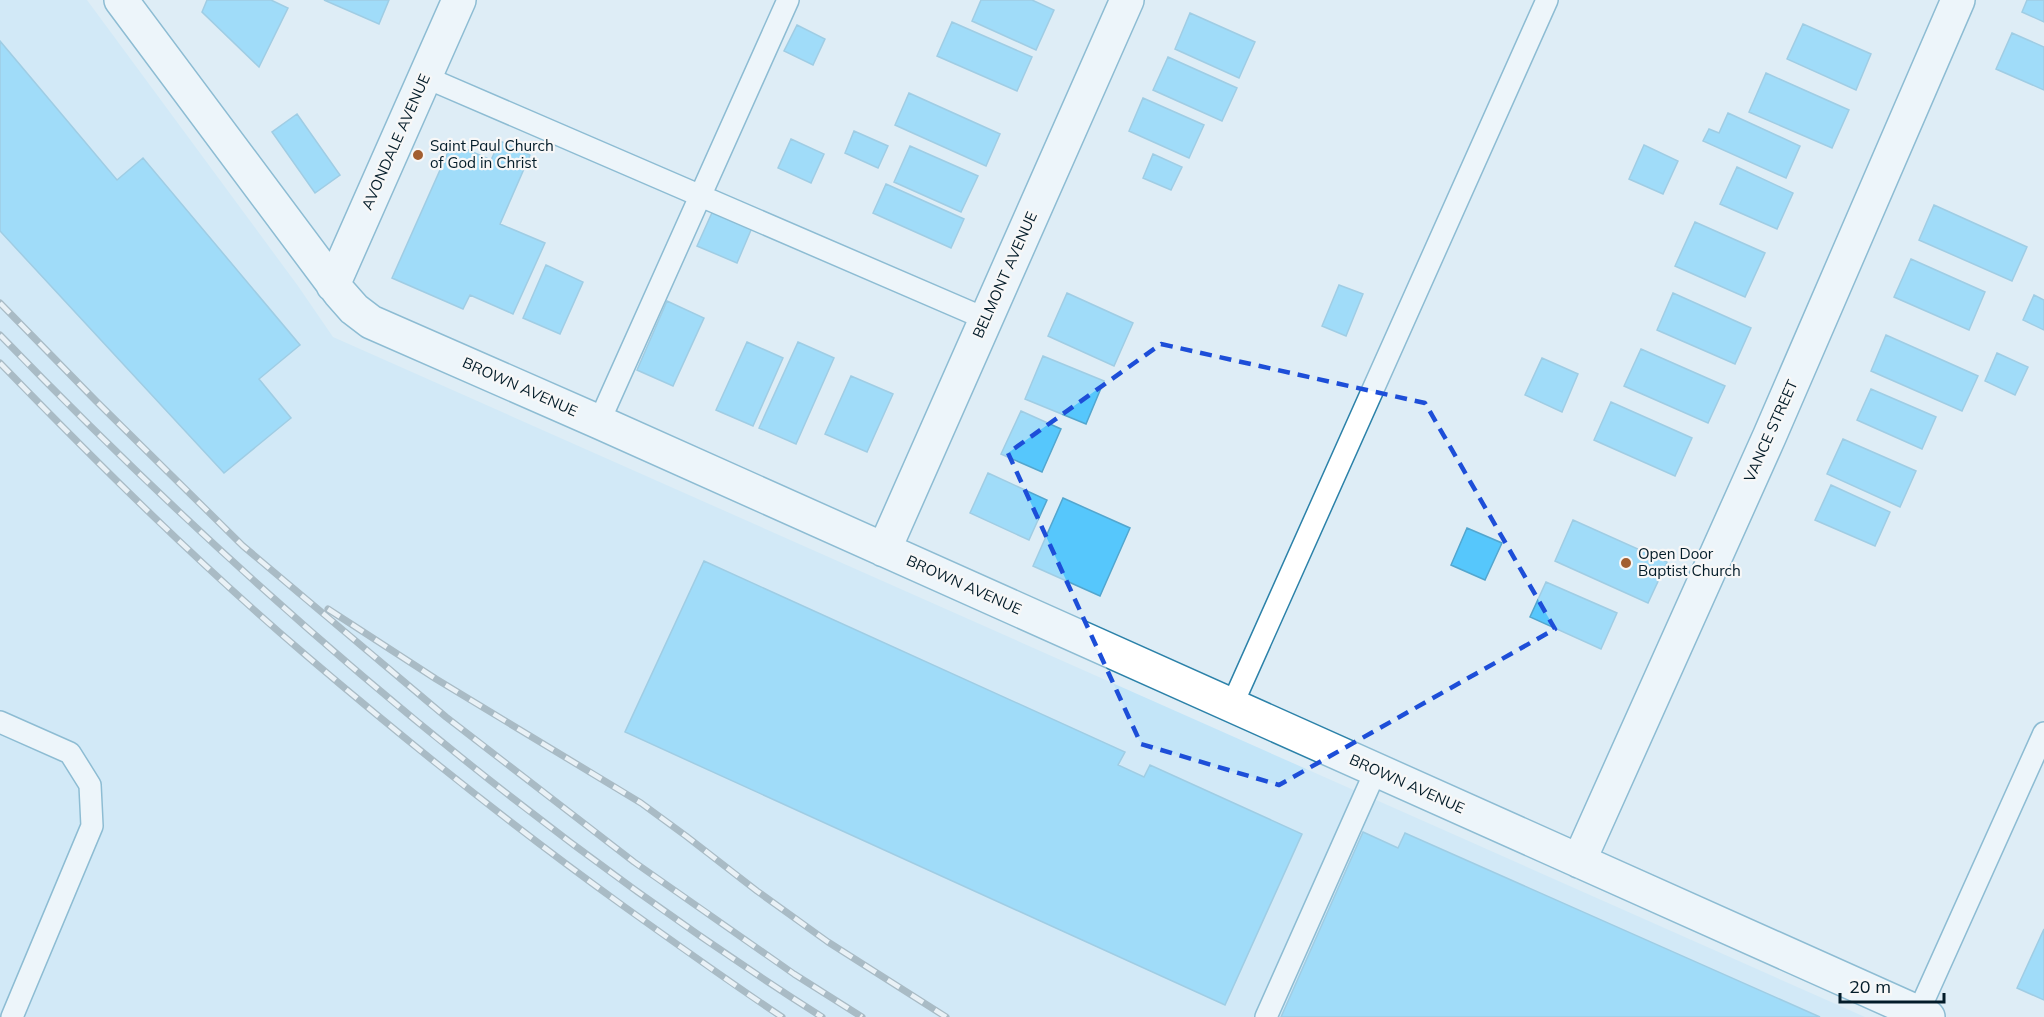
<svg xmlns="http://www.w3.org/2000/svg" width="2044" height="1017" font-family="Mulish,sans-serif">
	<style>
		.built { fill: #c3e5f8 }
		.building { fill: #56c7fc; stroke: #53a6ce; stroke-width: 1.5 }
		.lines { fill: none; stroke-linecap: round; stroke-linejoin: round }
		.lane-casing { stroke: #2c82a9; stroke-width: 24 }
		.street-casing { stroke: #2c82a9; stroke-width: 36 }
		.lane { stroke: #fff; stroke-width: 21 }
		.street { stroke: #fff; stroke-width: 33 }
		.rail-casing { stroke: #697e89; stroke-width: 7 }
		.rail { stroke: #f7f7f7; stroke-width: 4.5; stroke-dasharray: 14; stroke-linecap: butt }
		.marked { fill: none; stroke: #1d4ed8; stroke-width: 4.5; stroke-dasharray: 12 8; stroke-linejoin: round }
		.poi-dot { fill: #a25e30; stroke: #f7f7f7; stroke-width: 2 }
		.labels { text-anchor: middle; stroke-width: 4.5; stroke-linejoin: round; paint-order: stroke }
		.street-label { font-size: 15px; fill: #031c29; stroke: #f7f7f7 }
		.poi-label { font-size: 15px; fill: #031c29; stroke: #f7f7f7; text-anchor: start }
	</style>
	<rect width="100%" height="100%" fill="#deedf6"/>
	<path class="built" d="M0,0H87L298,286L333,337L1865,1017H0Z"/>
	<path class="building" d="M207,0H271L288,8L259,67L202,12Z
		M324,0H389L379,24Z
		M981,0H1032L1054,10L1036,50L972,21Z
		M2027,0H2044V22L2022,12Z
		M1190,13L1255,42L1239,78L1175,49Z
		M952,22L1032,57L1017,91L937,56Z
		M1803,24L1871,54L1856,90L1787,59Z
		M797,25L825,39L813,65L784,51Z
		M2012,33L2044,47V90L1996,69Z
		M0,41L117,180L143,158L300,345L259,379L291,418L224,473L0,231Z
		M1168,57L1237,88L1222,121L1153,90Z
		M1766,73L1849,110L1832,148L1749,112Z
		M909,93L1000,134L986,166L895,125Z
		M1143,98L1204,125L1189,158L1129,131Z
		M1728,113L1800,146L1786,178L1703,141L1709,129L1719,133Z
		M297,114L340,175L315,193L272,132Z
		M854,131L888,146L878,168L845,153Z
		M791,139L824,154L811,183L778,168Z
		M500,141L530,155L500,224L545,243L513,314L470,295L463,309L392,278L452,143L491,160Z
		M1644,145L1678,161L1663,194L1629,179Z
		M910,146L978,176L961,212L894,182Z
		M1153,154L1182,167L1171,190L1143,178Z
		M1737,167L1793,193L1777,229L1720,204Z
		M886,184L964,219L951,248L873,213Z
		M1934,205L2027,247L2012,281L1919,240Z
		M715,206L754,223L737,263L697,246Z
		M1695,222L1765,253L1745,297L1675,266Z
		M1911,259L1985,292L1969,330L1894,297Z
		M546,265L583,282L560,334L523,318Z
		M1339,285L1363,294L1346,336L1322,326Z
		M1067,293L1133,323L1114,366L1048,336Z
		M1673,293L1751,328L1735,364L1657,330Z
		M2034,295L2044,300V330L2023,320Z
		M667,301L704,318L673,386L637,370Z
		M1886,335L1978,376L1962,411L1871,371Z
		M747,342L783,358L753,426L716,410Z
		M798,342L834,358L796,444L759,428Z
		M1641,349L1725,386L1708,423L1624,386Z
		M1997,353L2028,367L2015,395L1985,381Z
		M1043,356L1104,381L1086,424L1025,399Z
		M1542,358L1578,374L1562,412L1525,395Z
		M851,376L893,394L867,452L825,434Z
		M1871,389L1936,417L1922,449L1857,420Z
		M1611,402L1692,438L1675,476L1594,440Z
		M1021,411L1061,429L1042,472L1001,454Z
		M1843,439L1916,471L1900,507L1827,474Z
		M988,473L1047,500L1029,540L970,513Z
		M1831,485L1890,512L1875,546L1815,520Z
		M1063,498L1130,528L1100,596L1033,566Z
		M1573,520L1667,562L1648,603L1555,561Z
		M1467,528L1502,543L1485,580L1451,565Z
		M704,561L1125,752L1118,765L1144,777L1150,765L1302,834L1225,1005L625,732Z
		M1546,582L1617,613L1601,649L1530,617Z
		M1363,832L1398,848L1405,833L1820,1017H1281Z
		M2044,929V1000L2017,988Z"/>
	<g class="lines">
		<defs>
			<path id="lane" d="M425,77L986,319
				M599,422L788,0
				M1232,705L1547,0
				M0,722L70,753L90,785L92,826L12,1017
				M1918,1013L2044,733
				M1266,1017L1376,770"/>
			<path id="street" d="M121,0L339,292L354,309L371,322L599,422L1928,1017
				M333,285L459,0
				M884,550L1127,0
				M1579,861L1770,435L1958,0"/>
		</defs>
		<use href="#lane" class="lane-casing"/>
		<use href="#street" class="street-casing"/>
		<use href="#lane" class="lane"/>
		<use href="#street" class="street"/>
		<defs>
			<path id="rail" d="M0,303L96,401L243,546L446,717L634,862L794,974L862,1017
				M0,335C248,591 521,825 822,1017
				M0,363C99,465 200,565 308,657C410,744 514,827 622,905C675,943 728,981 782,1017
				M328,609L436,679L641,803L686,836L757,891L828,942L946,1017"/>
		</defs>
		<use href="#rail" class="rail-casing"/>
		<use href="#rail" class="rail"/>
	</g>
	<path d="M0 0H2044V1017H0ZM1161,344L1425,403L1555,629L1279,785L1141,744L1008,453Z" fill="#deedf6" fill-opacity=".55" fill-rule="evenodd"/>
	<path class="marked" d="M1161,344L1425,403L1555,629L1279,785L1141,744L1008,453Z"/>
	<g class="poi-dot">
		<circle cx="418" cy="155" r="6"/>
		<circle cx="1626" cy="563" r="6"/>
	</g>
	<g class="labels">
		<g class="street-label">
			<text transform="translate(396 142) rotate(-66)" y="5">AVONDALE AVENUE</text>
			<text transform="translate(1005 275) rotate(-66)" y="5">BELMONT AVENUE</text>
			<text transform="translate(520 387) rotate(24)" y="5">BROWN AVENUE</text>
			<text transform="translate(1771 431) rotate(-66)" y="5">VANCE STREET</text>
			<text transform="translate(964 585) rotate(24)" y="5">BROWN AVENUE</text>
			<text transform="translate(1407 784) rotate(24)" y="5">BROWN AVENUE</text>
		</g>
		<g class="poi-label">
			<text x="430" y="151">Saint Paul Church<tspan x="430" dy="17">of God in Christ</tspan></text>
			<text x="1638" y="559">Open Door<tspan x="1638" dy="17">Baptist Church</tspan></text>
		</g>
	</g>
	<path d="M1840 993v9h104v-9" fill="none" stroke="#031c29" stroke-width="3"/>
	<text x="1849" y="993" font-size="18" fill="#031c29" stroke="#f7f7f7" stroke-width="4.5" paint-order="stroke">20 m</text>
</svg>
